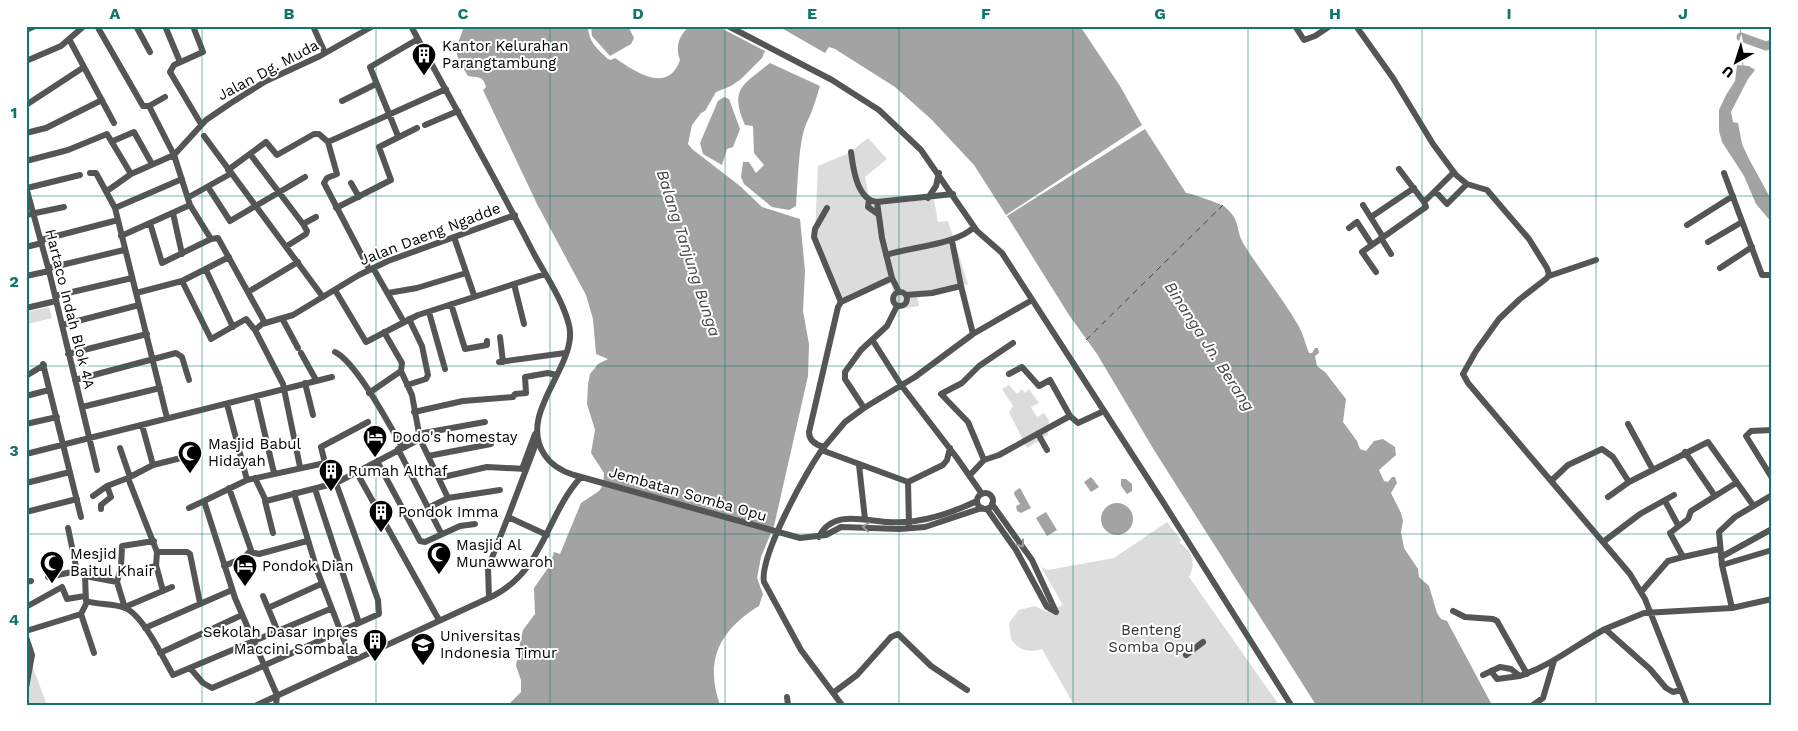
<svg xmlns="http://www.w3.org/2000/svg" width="1798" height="731" font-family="'Work Sans',sans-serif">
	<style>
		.green { fill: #dcdcdc }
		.water { fill: #a3a3a3 }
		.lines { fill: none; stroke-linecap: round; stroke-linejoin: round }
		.stream { stroke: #a3a3a3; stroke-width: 1 }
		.river { stroke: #a3a3a3; stroke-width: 9 }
		.ferry { stroke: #444; stroke-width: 1; stroke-dasharray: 6 5; stroke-linecap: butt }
		.minor { stroke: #555; stroke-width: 6 }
		.oneway { stroke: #999 }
		.grid { fill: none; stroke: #0f766e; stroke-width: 1; stroke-opacity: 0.55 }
		.labels { text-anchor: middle; stroke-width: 4; stroke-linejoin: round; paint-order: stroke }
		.poi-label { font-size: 15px; fill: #000; stroke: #fff; text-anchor: start }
		.street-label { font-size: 15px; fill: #000; stroke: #fff }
		.park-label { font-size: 15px; fill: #333; stroke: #fff }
		.water-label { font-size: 16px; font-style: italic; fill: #444; stroke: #fff }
		.neatline { fill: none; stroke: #0f766e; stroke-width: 2 }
		.grid-label { font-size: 16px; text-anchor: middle; font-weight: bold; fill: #0f766e }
	</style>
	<rect width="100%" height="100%" fill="#fff"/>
	<path class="green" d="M868,138L887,159L865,177L869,198L933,194L938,222L948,221L968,284L917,294L919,306L900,309L892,306L893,293L891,283L845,302L815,233L818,166L849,153Z
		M49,307L52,318L28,324L26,312Z
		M1009,385L1017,394L1022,389L1025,393L1029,389L1039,403L1031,407L1037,417L1044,413L1049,420L1048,435L1027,448L1009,412L1013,406L1002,389Z
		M1167,522L1181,540L1179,543C1193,550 1196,564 1189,577L1279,705H1074L1042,649C1029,653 1019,651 1011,639L1009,623L1019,610L1035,606L1047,612L1063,605L1041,567L1048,570L1114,558Z
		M26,649L47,705H26Z"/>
	<path class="water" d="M464,26H588C588,41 597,49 608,59L611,60L615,58C634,71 668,95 680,60C675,47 679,35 689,27L717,26L765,51L762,58L741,79L731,86L716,92L705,111L701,113L692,125L688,144L692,149L740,186L762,207L800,219L805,271L803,311L809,344L808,376L774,526L761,557L757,578L763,594L759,606C720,630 704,660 720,705H508L521,692V680L516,666L520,643L523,630L535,614L534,588L550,565L554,552L560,554L581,503L599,491L603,485L604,473L591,453L595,430L587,404L588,384L590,374L598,364L608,359L596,354L593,319L586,295L537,204L483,90L486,87C483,75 478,78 468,76C452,49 455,54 464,26Z
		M591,26H628L634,38L631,44L610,56L592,36Z
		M778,26H1080L1120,86L1142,125L1006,215L974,165L931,119L895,87L835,49L829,47L825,53Z
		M770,63L820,86C816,99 813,110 807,122C798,141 798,184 796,206L789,210L772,207L744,184L741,177L743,162H749L756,173L764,165L754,153L753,126L745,125C729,89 743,85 770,63Z
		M1737,65L1749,66L1755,70L1748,79L1731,112L1733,122L1738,123L1742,144L1749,159L1772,201V223L1756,204L1744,176L1722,142L1719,131V110L1726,95L1735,81Z
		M724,97L729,99L740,129L733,147L727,149L722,165L703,154L700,143L718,101Z
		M1145,129L1186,193C1190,193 1222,204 1225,207C1241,221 1235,227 1243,243C1260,271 1282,297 1298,325C1304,335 1305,344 1309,353H1312L1315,348H1318L1319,353L1315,356L1317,366L1325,372L1346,399L1343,422L1357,441L1360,449L1366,451L1374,441L1383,439L1395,447L1396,455L1379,470L1384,481L1388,482L1392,477H1395L1397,483L1391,493L1401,513L1403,521L1401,532L1404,548L1418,569L1419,577L1429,586L1437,613L1441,619L1447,621L1492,705H1316L1154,450L1097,354L1069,315L1007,216Z
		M1091,477L1099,487L1091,492L1084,482Z
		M1121,479H1126L1132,484V491L1127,494L1121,486Z
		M1020,488L1031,508L1021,513L1017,511L1016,506L1020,504L1014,494L1015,491Z
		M1101 519a16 16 0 1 1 32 0a16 16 0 1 1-32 0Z
		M1046,512L1057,530L1047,536L1036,518Z"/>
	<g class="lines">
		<path class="stream" d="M1740,26L1743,66"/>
		<path class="river" d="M1741,37L1766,46L1772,44"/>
		<path class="ferry" d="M1086,340L1223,205"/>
		<path class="minor" d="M97,26L143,106H149L165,97
			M136,26L150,52
			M165,26L180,62
			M193,26L203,52L174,65L170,72L201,124
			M313,26L325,53
			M411,26C451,101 494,175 532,250C545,275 562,298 569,325C579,365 517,412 544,454C551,465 561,471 574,475L800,538L826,535L841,527L899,529L925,527L982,508
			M728,26L832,80L879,110L921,150L977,231L1002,253L1163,502L1291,705
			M1295,26L1304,40L1315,36L1330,26
			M1356,26L1393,78L1433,144L1456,175L1467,184L1487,190L1529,239L1547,268L1549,274L1547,278L1520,299L1499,319L1476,351L1463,374L1468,383L1630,574L1645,599L1687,705
			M26,30L35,26
			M69,39L114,123
			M26,61L61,46L84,26
			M342,101L376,84
			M26,105L84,67
			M149,106L174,155L190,205L211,239
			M425,125L458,111
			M26,133L46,128L102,100
			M204,136L323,297
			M398,136L370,67L418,39
			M113,141L134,132L152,164
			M328,142L337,174L327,178L324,183L369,269
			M851,152C853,168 857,200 877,202
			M250,154L303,224
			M26,161L68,150L107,134L131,174
			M1399,169L1424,202
			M228,170L266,142L277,155L314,134H319L328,142L446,89
			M90,173H96L115,208L167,418
			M1724,173L1762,275H1772
			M351,183L359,197
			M26,187L49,271L97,470
			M208,187L230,221L305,177
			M27,188L80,175
			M107,191L131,174L174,155L206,120L231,103L266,81L320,56L373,26
			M1435,191L1447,204L1467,184
			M189,197L230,174
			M928,198L936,186L939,173
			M869,200L868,207L878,214
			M1363,205L1383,237
			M115,208L182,179
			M336,208L391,180L379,147L417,128
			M827,208L815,229L814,237L841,302
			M173,213L182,254
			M26,215L64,207
			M1371,217L1414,188
			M150,223L162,263L211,239L218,238L265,323
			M1687,225L1733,196
			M1349,228L1357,222L1372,245
			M121,236L190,205
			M454,237L474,295
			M1381,238L1391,254
			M41,240L118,220
			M952,241L961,286
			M1708,242L1742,222
			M287,246L306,234L307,231L303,224L316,217
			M26,247L42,243
			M886,255C911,247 958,244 974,227
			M49,268L124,250
			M373,268L404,322
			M1720,268L1752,247
			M206,270L233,327
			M1376,272L1362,252L1426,207L1424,202L1454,172
			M26,276L49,271
			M1549,276L1596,260
			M892,278L899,292
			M182,281L211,339L246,319L255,330L283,384L300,467
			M514,284L524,324
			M335,290L366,342L418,315L545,274
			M248,292L298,262
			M893 299a7 7 0 1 1 14 0a7 7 0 1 1-14 0Z
			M136,293L182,281L229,257
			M388,293L417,288L466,273
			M55,296L132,278
			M451,304L465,349L487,345V341
			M897,306L887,326L861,350L845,372V379L864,408L845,422L824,447V451L908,482L943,465L947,460L950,448
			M26,308L56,301
			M429,312L445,369
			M283,320L298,348
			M62,325L139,305
			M255,330L262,324L293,315L359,275L388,261L515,215
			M384,332L402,363L401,371L412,395L420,439L448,498
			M973,334L1032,300
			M500,337L503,362
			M873,341L901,385L957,458L982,494
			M335,352C356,362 389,424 402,447
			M301,353L316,380
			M68,354L147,334
			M499,362L565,353
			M43,364L81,517
			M1009,374L1022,367L1039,386L1050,380L1070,416
			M26,376L44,365
			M75,380L176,353L182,357L189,380
			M305,383L313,415
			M407,385L426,379L428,375L422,346L409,319
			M369,393L401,371
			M26,396L49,390
			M256,396L274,473
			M227,404L247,480
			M82,407L160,388
			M864,408L915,377L973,334L961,286L932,293L906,295
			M414,412L463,401L513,397L515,394L526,393L525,377L548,373L556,375
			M26,424L57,417
			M1628,424L1653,470
			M142,425L153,465L193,455
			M1772,430L1751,431L1746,436L1772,478
			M418,434L485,422
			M1038,434L1047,450
			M537,441L508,517L547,535
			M120,448L130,477
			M398,449L441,533
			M1685,452L1715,496
			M26,454L332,377
			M428,456L491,444
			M984,460L968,422L941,394L962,383L979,366L1013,343
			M377,461L420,541L425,542L460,526L475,524
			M325,463L321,447L368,422
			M859,465L865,519
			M522,469L535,434
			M357,473L439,620
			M970,475L984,460L999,455L1070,416L1078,423L1104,411
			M128,478L153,465
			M255,478L266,501L336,483L420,439
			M439,478L487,467L526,469
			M1551,481L1568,465L1602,449L1613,457L1629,482
			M908,482L909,525
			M26,483L70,472
			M315,489L359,623
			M977 501a8 8 0 1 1 16 0a8 8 0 1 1-16 0Z
			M294,493L317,570L352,661
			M93,496L107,486L128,478L157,552H187L190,554L200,603
			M1608,497L1629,482L1708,442L1753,505
			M265,501L273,533
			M1665,501L1678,525
			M992,504L1032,560L1056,612
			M189,508L204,501
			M428,508L448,498L500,490
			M101,509V505L111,497L107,486
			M987,509L1016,550L1047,607L1056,612
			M26,512L77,499
			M68,528L77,571L85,576L117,582L125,608
			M819,537C832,509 865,521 888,522C897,523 906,522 915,521C937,518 958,510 977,501
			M1603,542L1640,514L1674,495
			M1719,549L1683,557L1670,533L1688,519L1691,511L1736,483
			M250,552L259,554L307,541
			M1721,557L1772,529
			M156,565L163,591
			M1722,565L1772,550
			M224,566L245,557L251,550L229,488
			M147,568L156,566L157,552
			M85,576L86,601C98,605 113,603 125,608C143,615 163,658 173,675L330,609
			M48,577L77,571
			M26,582L31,581
			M117,582L121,567L122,546L154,541
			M1641,592L1668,561L1683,557
			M263,596L278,632
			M489,598L488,568L508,517
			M87,602L81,614L94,653
			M26,607L62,587L67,599L85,596
			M125,607L172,587
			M268,608L321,584
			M1732,608L1722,565L1719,532L1735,517L1772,495
			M1453,611L1465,617L1493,619L1497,621L1527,674
			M145,628L232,590
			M1605,629L1644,613L1732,608L1772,599
			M26,631L81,614
			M26,637L32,655L26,688
			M160,653L242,615
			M1186,655L1203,642
			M190,668L203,683L212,688L261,667L263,666L379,614L378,600L336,483L325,463L247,480L204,501L235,598L277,695L276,705
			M1491,671L1497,679L1520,676
			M1483,675L1500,667L1511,669L1520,676C1552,665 1576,645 1605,629L1650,669L1666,688L1673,692L1681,690
			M833,693L857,675L891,637L898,634L931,666L967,690
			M787,697L788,705
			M257,705L493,596C544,570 546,515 581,477
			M842,705L801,650L764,582C759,557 808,467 824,447C816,445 809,441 809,432L838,307L841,302L892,278L882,238L877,202L953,194
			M1533,705L1543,698L1554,661"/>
	</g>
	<defs><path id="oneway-chevron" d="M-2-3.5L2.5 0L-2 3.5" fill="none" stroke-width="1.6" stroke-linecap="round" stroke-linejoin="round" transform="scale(1.25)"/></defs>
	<g class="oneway">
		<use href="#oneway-chevron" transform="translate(866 527) rotate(-174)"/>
		<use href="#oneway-chevron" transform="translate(1021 544) rotate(54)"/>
	</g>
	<path class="grid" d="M202,26V705M376,26V705M550,26V705M725,26V705M899,26V705M1073,26V705M1248,26V705M1422,26V705M1596,26V705M26,196H1772M26,366H1772M26,534H1772"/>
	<defs>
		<symbol id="building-pin" viewBox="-11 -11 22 30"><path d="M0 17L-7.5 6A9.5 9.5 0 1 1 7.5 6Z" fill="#000" stroke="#fff"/><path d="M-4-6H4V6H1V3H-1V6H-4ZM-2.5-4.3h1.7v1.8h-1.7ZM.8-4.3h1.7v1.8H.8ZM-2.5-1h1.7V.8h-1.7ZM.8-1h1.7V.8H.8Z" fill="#fff"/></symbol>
		<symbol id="hotel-pin" viewBox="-11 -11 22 30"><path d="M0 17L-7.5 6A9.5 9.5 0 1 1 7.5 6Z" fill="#000" stroke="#fff"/><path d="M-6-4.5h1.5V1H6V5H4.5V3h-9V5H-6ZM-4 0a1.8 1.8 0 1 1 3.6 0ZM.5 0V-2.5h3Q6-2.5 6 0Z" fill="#fff"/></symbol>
		<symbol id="mosque-pin" viewBox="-11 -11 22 30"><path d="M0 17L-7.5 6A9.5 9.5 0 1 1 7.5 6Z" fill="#000" stroke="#fff"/><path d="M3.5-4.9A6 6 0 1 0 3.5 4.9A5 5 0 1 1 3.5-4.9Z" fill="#fff"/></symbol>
		<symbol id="university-pin" viewBox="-11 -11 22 30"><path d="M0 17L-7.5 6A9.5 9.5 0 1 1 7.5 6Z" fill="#000" stroke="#fff"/><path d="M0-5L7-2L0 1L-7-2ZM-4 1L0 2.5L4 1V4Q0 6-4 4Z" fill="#fff"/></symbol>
	</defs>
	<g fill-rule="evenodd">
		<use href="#building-pin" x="410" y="41" width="28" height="38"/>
		<use href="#hotel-pin" x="361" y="423" width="28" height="38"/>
		<use href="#mosque-pin" x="176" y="439" width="28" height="38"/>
		<use href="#building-pin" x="317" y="457" width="28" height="38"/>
		<use href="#building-pin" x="367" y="498" width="28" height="38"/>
		<use href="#mosque-pin" x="425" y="540" width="28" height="38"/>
		<use href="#mosque-pin" x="38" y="549" width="28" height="38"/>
		<use href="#hotel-pin" x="231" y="552" width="28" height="38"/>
		<use href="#building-pin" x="361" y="627" width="28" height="38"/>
		<use href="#university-pin" x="409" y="631" width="28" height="38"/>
	</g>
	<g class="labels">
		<g class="poi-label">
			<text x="442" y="51">Kantor Kelurahan<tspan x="442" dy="17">Parangtambung</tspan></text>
			<text x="392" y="442">Dodo's homestay</text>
			<text x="208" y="449">Masjid Babul<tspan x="208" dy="17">Hidayah</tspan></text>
			<text x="348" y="476">Rumah Althaf</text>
			<text x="398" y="517">Pondok Imma</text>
			<text x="456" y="550">Masjid Al<tspan x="456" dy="17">Munawwaroh</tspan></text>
			<text x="70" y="559">Mesjid<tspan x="70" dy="17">Baitul Khair</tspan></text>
			<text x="262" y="571">Pondok Dian</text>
			<text x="358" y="637" text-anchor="end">Sekolah Dasar Inpres<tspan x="358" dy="17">Maccini Sombala</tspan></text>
			<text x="440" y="641">Universitas<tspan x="440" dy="17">Indonesia Timur</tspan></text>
		</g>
		<g class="street-label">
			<text transform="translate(268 70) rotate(-28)" y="5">Jalan Dg. Muda</text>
			<text transform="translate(430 234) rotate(-21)" y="5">Jalan Daeng Ngadde</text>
			<text transform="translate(70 309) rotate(76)" y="5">Hartaco Indah Blok 4A</text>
			<text transform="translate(688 494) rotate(16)" y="5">Jembatan Somba Opu</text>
		</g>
		<g class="park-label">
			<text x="1151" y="635">Benteng<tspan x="1151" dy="17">Somba Opu</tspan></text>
		</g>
		<g class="water-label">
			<text transform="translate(689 253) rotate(72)" y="6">Balang Tanjung Bunga</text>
			<text transform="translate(1210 346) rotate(57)" y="6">Binanga Jn. Berang</text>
		</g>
	</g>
	<rect width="1798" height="731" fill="none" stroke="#ffffff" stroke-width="55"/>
	<g transform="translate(1736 62) rotate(219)" stroke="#ffffff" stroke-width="4" paint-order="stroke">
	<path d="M0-4L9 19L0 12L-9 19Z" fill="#000000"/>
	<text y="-8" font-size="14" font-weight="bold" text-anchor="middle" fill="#000000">U</text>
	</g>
	<rect x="28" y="28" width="1742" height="676" class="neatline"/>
	<g class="grid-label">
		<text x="115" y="19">A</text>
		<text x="289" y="19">B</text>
		<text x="463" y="19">C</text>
		<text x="638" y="19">D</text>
		<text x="812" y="19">E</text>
		<text x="986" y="19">F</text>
		<text x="1160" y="19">G</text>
		<text x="1335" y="19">H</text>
		<text x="1509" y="19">I</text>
		<text x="1683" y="19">J</text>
		<text x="14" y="118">1</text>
		<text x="14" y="287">2</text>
		<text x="14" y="456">3</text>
		<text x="14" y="625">4</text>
	</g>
</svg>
